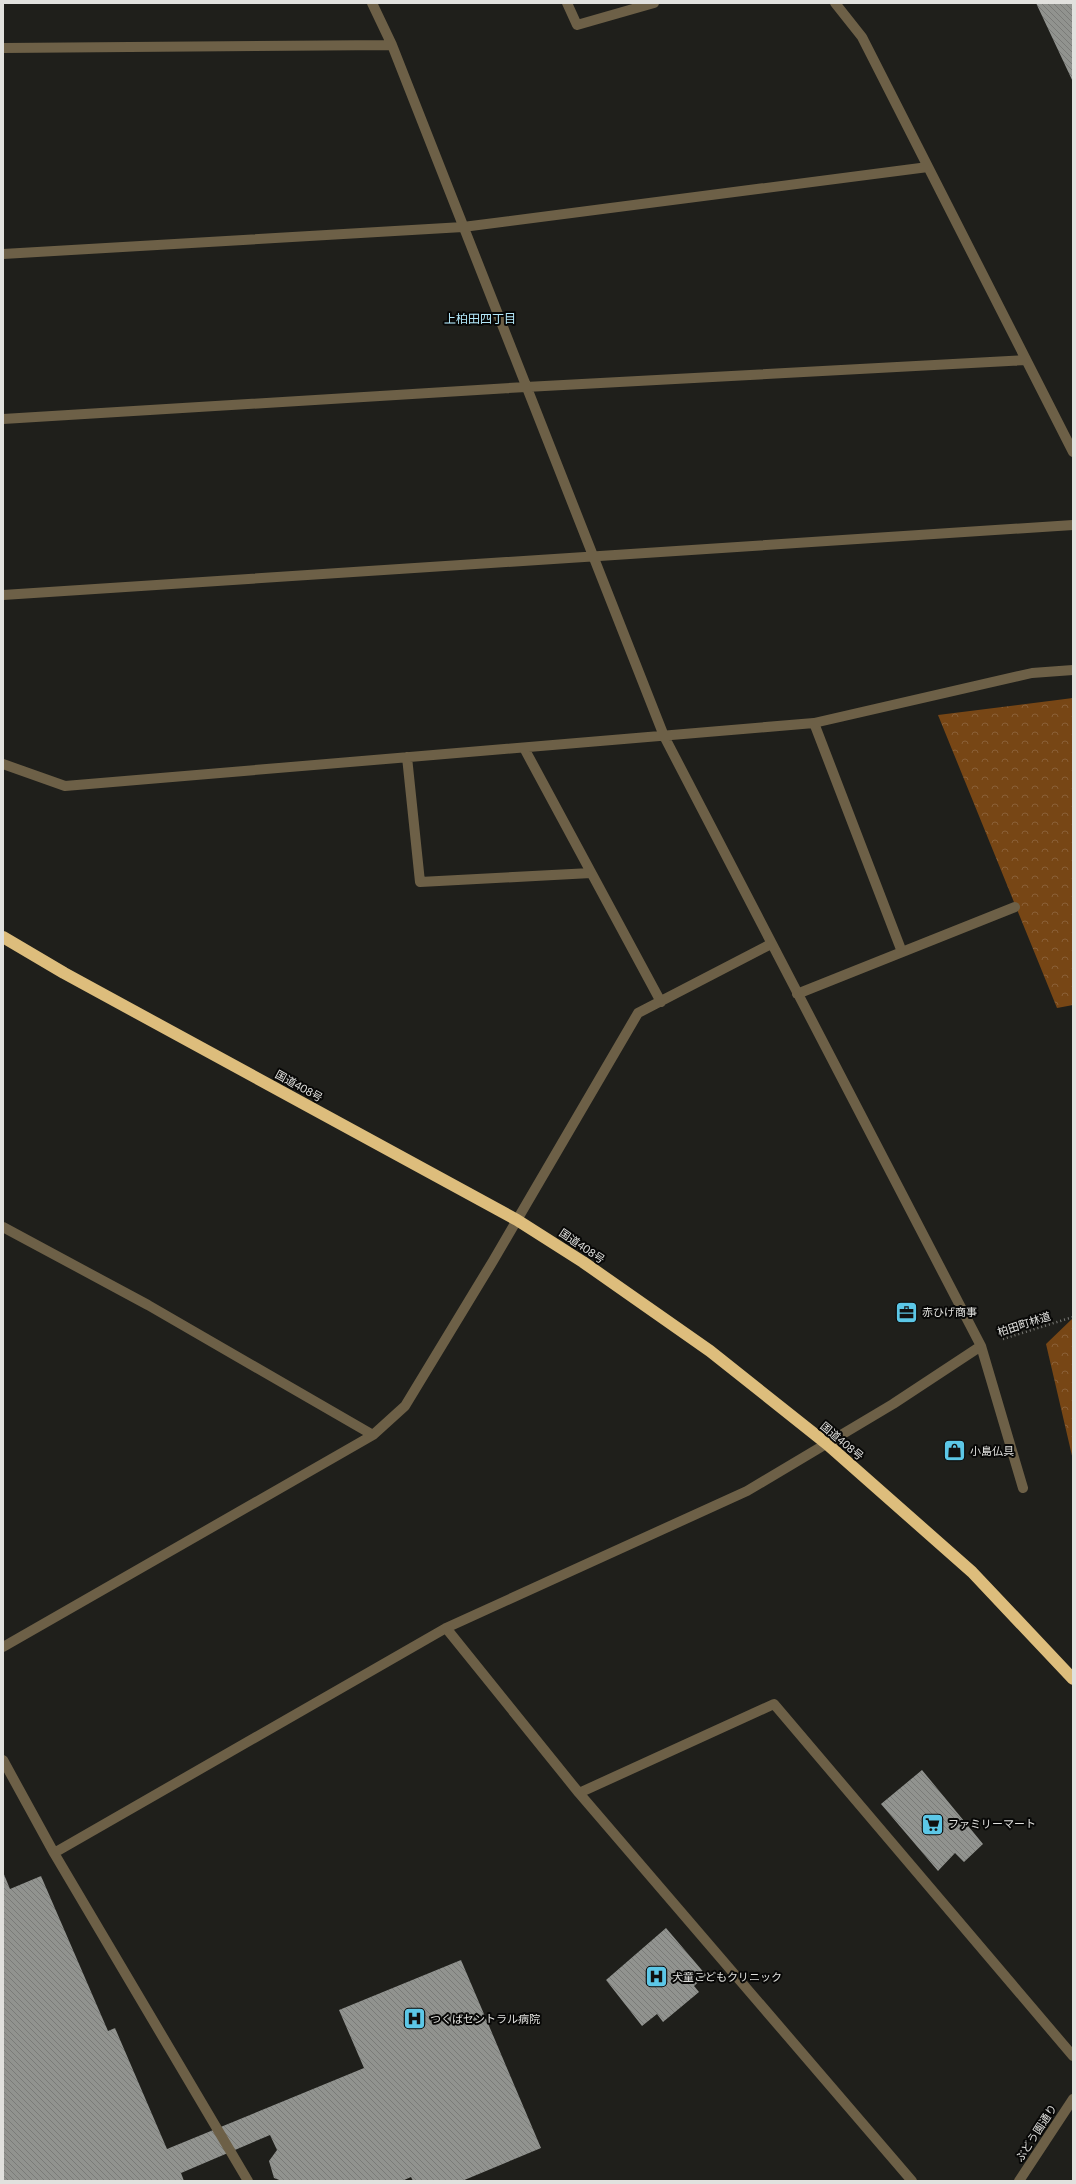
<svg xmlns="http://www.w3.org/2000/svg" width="1076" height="2184" font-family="Lato,'Noto Sans JP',sans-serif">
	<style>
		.forest { fill: url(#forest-crowns) }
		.building { fill: url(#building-back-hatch) }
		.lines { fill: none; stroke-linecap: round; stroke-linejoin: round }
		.path { stroke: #7b7b77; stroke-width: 2.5; stroke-dasharray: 1 3; stroke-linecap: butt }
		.minor { stroke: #6d6047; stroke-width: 10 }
		.highway { stroke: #ddbd7c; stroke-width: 12 }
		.labels { text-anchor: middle; stroke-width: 4; stroke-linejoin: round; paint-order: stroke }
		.street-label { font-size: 11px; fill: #e1e1de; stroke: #080807 }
		.poi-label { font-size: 11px; fill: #e1e1de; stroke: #080807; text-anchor: start }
		.neighbourhood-label { font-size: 12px; fill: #b3e8fa; stroke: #080807 }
	</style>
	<defs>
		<pattern id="forest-crowns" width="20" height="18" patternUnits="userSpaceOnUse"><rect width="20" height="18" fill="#774615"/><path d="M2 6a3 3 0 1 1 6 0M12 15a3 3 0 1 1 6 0" fill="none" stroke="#8a6037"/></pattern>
		<pattern id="building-back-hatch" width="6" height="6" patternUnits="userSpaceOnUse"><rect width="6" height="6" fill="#91938f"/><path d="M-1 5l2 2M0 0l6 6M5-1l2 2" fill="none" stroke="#7a7b78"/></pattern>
	</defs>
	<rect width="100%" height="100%" fill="#1f1f1b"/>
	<path class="forest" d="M1073,698V1005L1057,1008L938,715Z
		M1073,1318V1460L1046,1344Z"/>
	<path class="building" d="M1036,3H1073V82Z
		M922,1770L983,1844L964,1862L955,1853L938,1871L881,1804Z
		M3,1872L10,1889L41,1876L108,2031L115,2028L167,2149L364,2068L339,2010L461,1960L541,2148L462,2181H413L411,2177L402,2181H282L274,2178L269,2161L277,2150L270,2135L181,2173L184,2181H3Z
		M666,1928L706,1975L694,1986L699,1992L663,2022L657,2014L642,2026L606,1980Z"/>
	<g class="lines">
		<path class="path" d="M1003,1339L1073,1317"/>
		<path class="minor" d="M567,3L577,25L654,3
			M835,3L862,37L1073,452
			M3,48L392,45
			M3,254L463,227L928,167
			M3,419L526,387L1026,360
			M3,595L1073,525
			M814,723L902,952
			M524,748L661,1002
			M407,757L420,882L591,873
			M3,764L65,786L814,723L1032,673L1073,670
			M797,994L1015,907
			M3,1227L148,1305L373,1435
			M981,1346L1023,1488
			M446,1628L579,1793L912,2181
			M3,1647L373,1435L405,1406L493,1261L638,1013L771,944
			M3,1760L54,1853L248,2181
			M579,1793L774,1704L1073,2056
			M54,1853L446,1628L747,1491L893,1404L981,1346L664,736L392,45L372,3
			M1019,2181L1073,2099"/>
		<path class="highway" d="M3,937L64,973L517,1220L583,1262L710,1351L827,1444L972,1572L1073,1679"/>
	</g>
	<defs>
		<symbol id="office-square" viewBox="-11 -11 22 22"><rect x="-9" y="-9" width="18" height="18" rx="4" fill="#5cc7e7" stroke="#080807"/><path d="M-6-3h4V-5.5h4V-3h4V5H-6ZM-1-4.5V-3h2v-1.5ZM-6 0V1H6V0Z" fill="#111"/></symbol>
		<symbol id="shop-square" viewBox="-11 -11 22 22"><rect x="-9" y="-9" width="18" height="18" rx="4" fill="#5cc7e7" stroke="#080807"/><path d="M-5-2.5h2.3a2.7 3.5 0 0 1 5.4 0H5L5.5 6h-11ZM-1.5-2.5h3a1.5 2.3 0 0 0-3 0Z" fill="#111"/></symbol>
		<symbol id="supermarket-square" viewBox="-11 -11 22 22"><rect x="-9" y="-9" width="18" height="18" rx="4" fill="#5cc7e7" stroke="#080807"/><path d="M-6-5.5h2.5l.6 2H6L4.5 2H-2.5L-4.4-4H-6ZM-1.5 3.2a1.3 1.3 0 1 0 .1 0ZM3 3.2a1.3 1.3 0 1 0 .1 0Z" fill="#111"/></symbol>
		<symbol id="hospital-square" viewBox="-11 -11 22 22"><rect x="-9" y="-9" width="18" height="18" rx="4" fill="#5cc7e7" stroke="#080807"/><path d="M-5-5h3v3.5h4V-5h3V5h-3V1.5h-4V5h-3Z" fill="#111"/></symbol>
	</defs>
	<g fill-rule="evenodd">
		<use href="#office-square" x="894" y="1300" width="25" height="25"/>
		<use href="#shop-square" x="942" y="1438" width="25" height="25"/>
		<use href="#supermarket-square" x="920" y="1812" width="25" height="25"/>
		<use href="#hospital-square" x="644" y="1964" width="25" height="25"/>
		<use href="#hospital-square" x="402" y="2006" width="25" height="25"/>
	</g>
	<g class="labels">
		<g class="street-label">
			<text transform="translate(299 1086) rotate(29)" y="4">国道408号</text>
			<text transform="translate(582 1246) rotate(34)" y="4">国道408号</text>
			<text transform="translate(1024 1324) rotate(-18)" y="4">柏田町林道</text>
			<text transform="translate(842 1441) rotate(40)" y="4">国道408号</text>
			<text transform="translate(1036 2133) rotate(-57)" y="4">ぶどう園通り</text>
		</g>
		<g class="poi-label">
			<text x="922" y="1316">赤ひげ商事</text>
			<text x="970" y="1455">小島仏具</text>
			<text x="948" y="1828">ファミリーマート</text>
			<text x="672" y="1981">犬童こどもクリニック</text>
			<text x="430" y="2023">つくばセントラル病院</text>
		</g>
		<g class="neighbourhood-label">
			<text x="480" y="323">上柏田四丁目</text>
		</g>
	</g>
	<rect width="1076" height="2184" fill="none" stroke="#e1e1de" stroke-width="8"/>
</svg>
